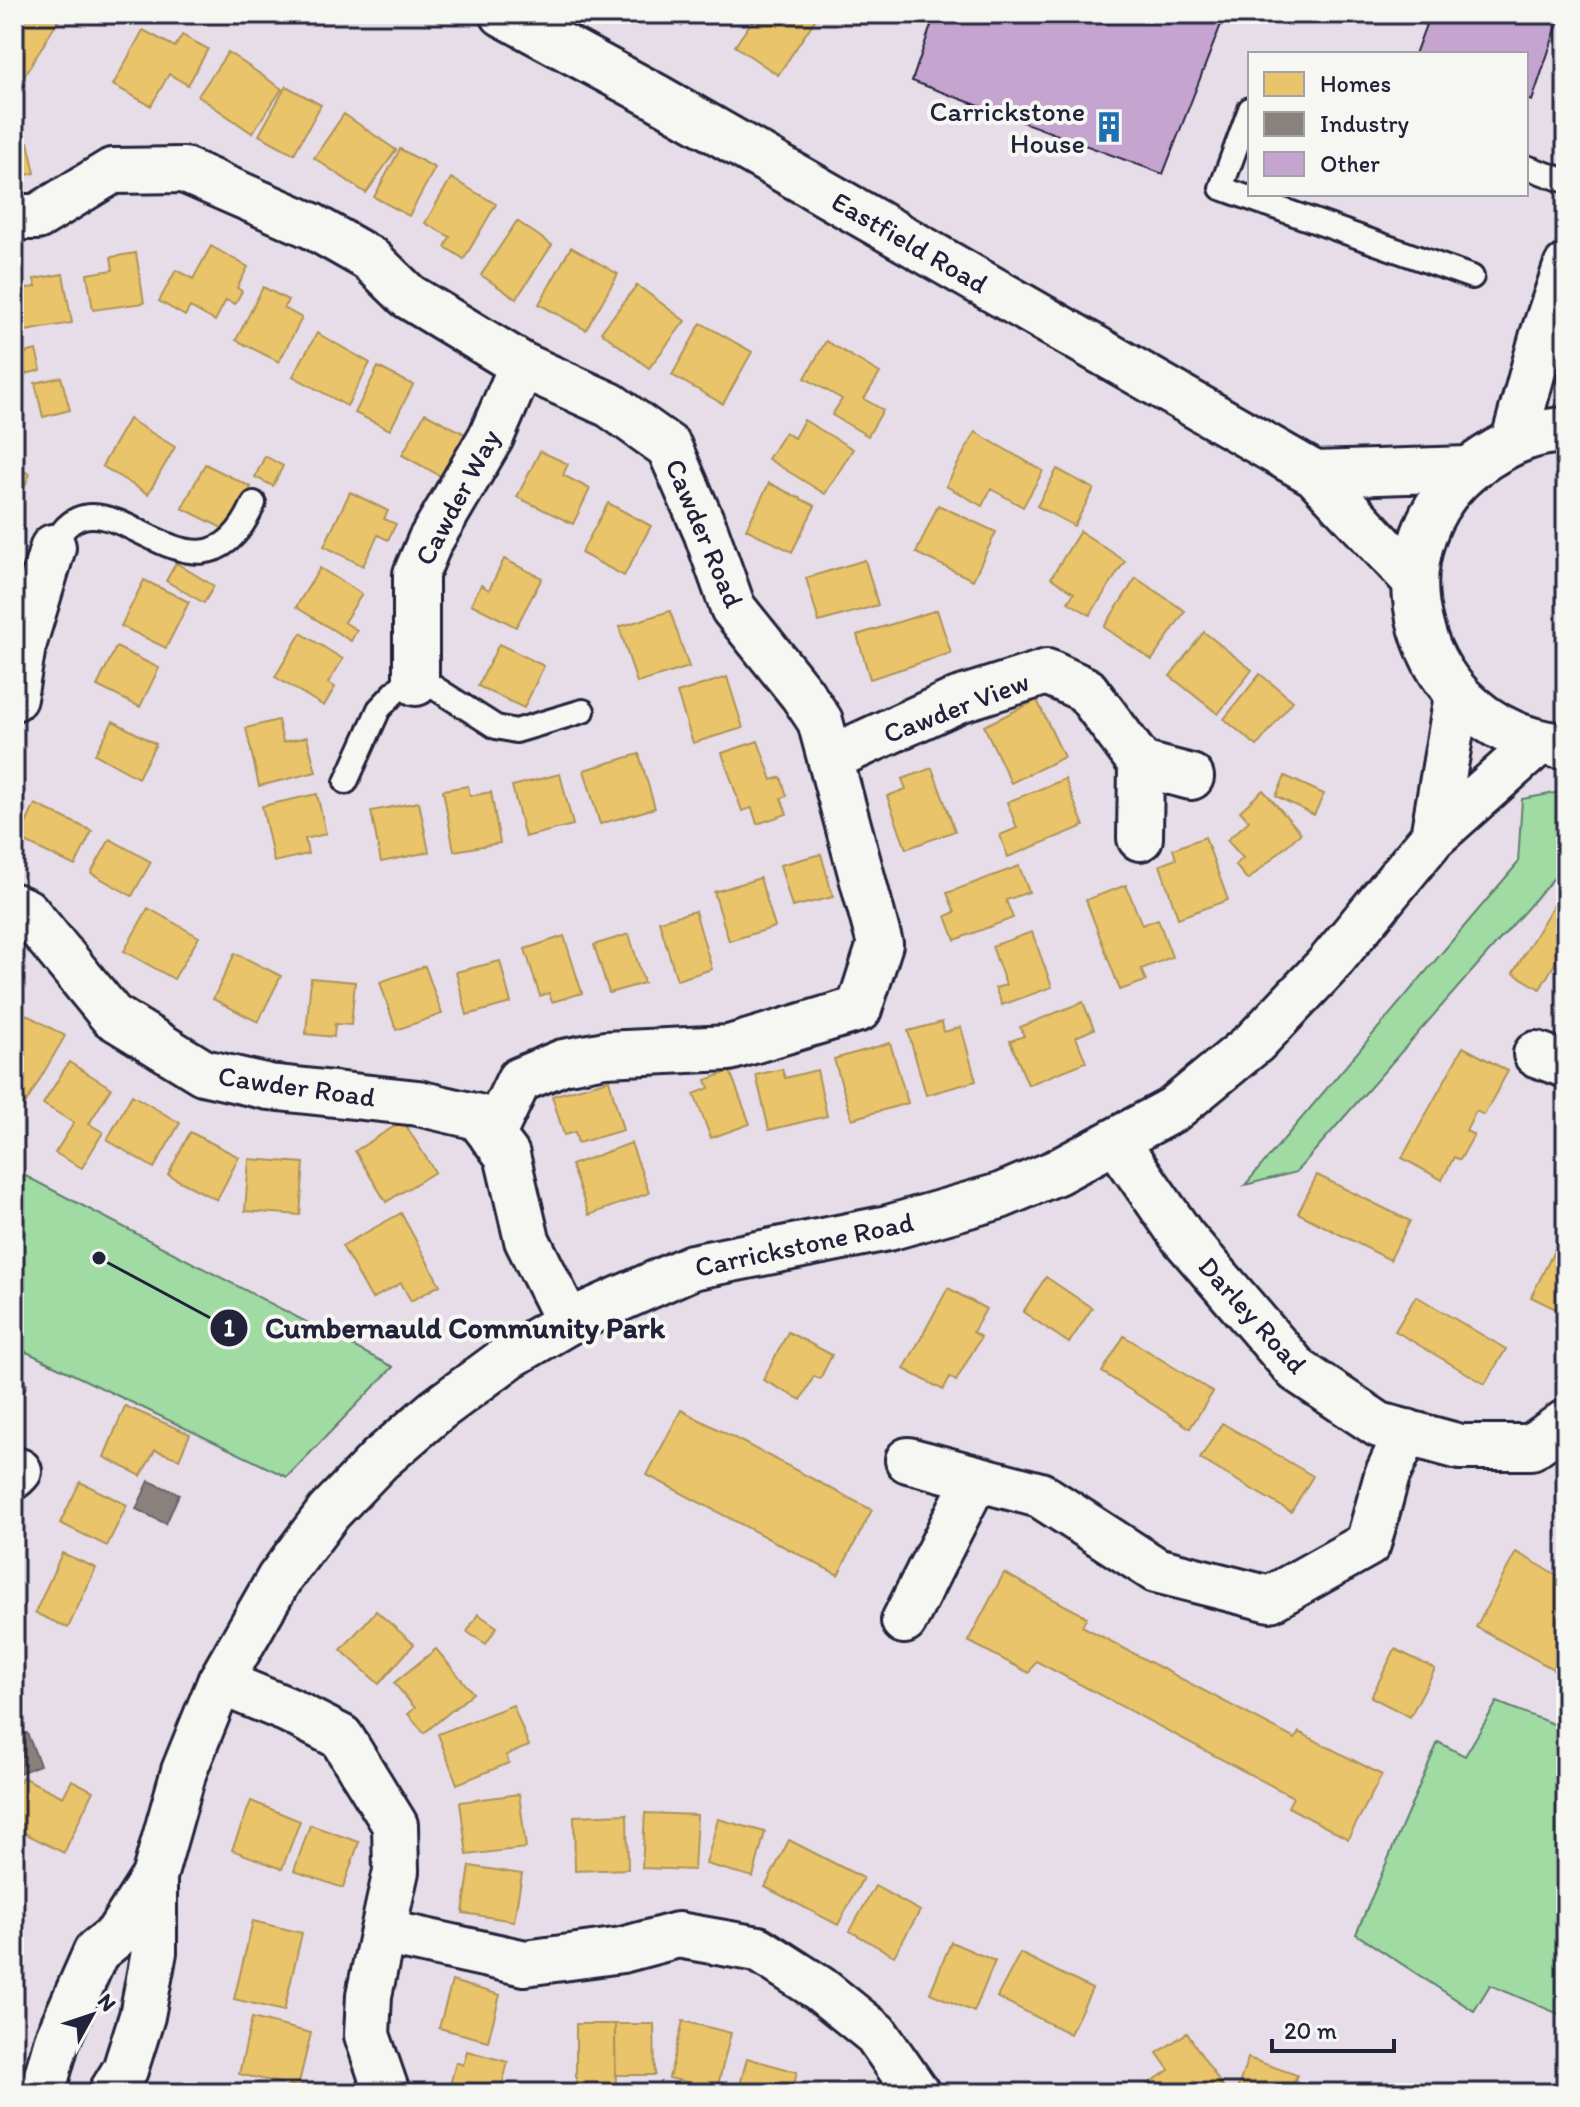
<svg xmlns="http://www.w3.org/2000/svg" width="1580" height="2107" font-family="Itim,sans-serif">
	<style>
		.green { fill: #9fdba2; stroke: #607e6e; stroke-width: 2 }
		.homes { fill: #e9c46a; stroke: #ad935c; stroke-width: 2 }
		.industry { fill: #8a817c; stroke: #6b6468; stroke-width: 2 }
		.building { fill: #c5a4d0; stroke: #22223b; stroke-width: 2 }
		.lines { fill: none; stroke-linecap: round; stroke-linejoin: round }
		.lane-casing { stroke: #22223b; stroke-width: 28 }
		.street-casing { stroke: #22223b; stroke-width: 50 }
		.secondary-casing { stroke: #22223b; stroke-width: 50 }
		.lane { stroke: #f6f6f2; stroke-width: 22 }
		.street { stroke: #f6f6f2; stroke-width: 44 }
		.secondary { stroke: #f6f6f2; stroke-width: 44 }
		.labels { text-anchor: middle; stroke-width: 8; stroke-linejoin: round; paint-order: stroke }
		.poi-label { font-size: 28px; fill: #22223b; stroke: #f6f6f2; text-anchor: end }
		.street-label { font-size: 28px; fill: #22223b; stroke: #f6f6f2 }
		.leader { fill: none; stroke: #22223b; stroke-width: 3 }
		.callout-dot { fill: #22223b; stroke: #f6f6f2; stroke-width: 3 }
		.mark-label { font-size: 24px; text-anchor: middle; font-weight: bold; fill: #fff }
		.callout-label { font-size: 30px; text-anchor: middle; font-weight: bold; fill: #22223b; stroke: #f6f6f2; stroke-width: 8; stroke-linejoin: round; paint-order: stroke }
	</style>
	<rect width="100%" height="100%" fill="#e7dde8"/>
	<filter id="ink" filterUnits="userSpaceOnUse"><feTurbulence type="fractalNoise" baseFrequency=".0125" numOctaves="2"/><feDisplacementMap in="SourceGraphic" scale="16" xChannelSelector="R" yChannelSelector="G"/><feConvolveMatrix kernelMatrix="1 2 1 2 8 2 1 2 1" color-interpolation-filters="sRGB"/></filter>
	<g filter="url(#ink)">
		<path class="green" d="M1566,791V873L1559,872L1296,1172L1245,1185L1518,863L1522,799Z
			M14,1170L393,1367L287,1477L14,1346Z
			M1497,1702L1566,1729V2017L1490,1985L1474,2011L1356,1934L1438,1742L1465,1756Z"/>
		<path class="homes" d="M14,14H62L19,85L14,82Z
			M670,14H689L682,26L668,17Z
			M757,14H819L778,75L735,46Z
			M143,30L175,47L182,35L208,49L188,85L169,74L151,106L113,85Z
			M228,52L282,89L252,133L198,96Z
			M286,86L321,105L294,154L259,135Z
			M344,114L396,150L366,193L314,158Z
			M28,142L35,173L14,178V146Z
			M400,149L435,168L409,216L374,197Z
			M451,178L496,204L464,259L445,247L450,237L425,223Z
			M517,221L552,245L516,299L481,275Z
			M211,246L248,267L237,288L242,291L235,304L226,300L215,321L190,307L185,316L159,301L176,270L193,279Z
			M571,247L618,274L586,330L539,304Z
			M136,253L144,303L93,310L87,274L113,270L111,257Z
			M63,274L72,323L14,333V290L36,287L34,279Z
			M637,285L685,321L649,368L601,332Z
			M263,287L288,300L284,308L302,318L279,362L236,340Z
			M701,323L752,352L723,404L672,375Z
			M317,333L370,363L347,406L293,376Z
			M826,341L880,373L864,399L883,410L868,436L832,415L842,399L805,378Z
			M36,350L41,370L14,377V356Z
			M378,367L413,385L390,430L355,413Z
			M61,377L70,410L43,417L35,383Z
			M425,413L467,435L444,478L402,455Z
			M129,419L175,447L148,494L102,466Z
			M804,420L853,449L825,494L768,459L785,432L794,438Z
			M975,432L1043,471L1023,507L991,489L982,506L946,486Z
			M540,451L568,464L563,475L590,489L573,524L517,497Z
			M265,456L283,466L273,486L255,477Z
			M205,464L251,487L228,531L182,508Z
			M14,467L30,474L14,510Z
			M1057,469L1094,489L1074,526L1037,506Z
			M769,483L815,506L792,552L746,529Z
			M350,492L388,511L384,519L396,524L388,540L378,535L363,566L324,546Z
			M608,503L651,526L624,576L581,553Z
			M938,505L996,532L973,580L916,553Z
			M1080,531L1125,561L1090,615L1068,602L1074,593L1051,578Z
			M504,559L542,578L516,627L471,604L481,585L489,590Z
			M865,560L878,605L819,622L806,578Z
			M176,563L214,586L204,603L166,581Z
			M320,568L362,594L344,622L357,630L351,641L296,607Z
			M1136,578L1185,611L1152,660L1104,627Z
			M144,580L189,602L166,648L121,626Z
			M937,610L951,653L870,679L857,635Z
			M670,611L689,667L637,683L619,627Z
			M1204,632L1252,670L1218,714L1170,676Z
			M301,633L343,659L328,683L335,687L324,706L275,677Z
			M499,644L544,666L524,708L478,686Z
			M116,647L159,668L140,707L97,686Z
			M1260,674L1293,701L1257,746L1224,719Z
			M727,677L743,728L693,743L677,693Z
			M1037,700L1064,757L1011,783L984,726Z
			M278,720L283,742L307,737L316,772L259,786L246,728Z
			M113,721L156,744L138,778L95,754Z
			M758,741L772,780L781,777L787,796L781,798L787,814L757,824L752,808L742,811L722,753Z
			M639,754L655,808L600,824L584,770Z
			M932,768L955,831L906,849L887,796L906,789L902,779Z
			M560,774L573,825L525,837L512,786Z
			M1285,776L1324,794L1314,815L1276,796Z
			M1065,779L1084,826L1008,857L1000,835L1017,828L1007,802Z
			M468,786L470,796L491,792L500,843L454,851L443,790Z
			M1263,790L1301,833L1248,880L1235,865L1243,858L1227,840L1249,821L1240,811Z
			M317,794L326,834L305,839L308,854L274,862L262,806Z
			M419,802L429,852L381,862L371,811Z
			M35,804L92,831L75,866L19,839Z
			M1205,837L1228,900L1178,918L1160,865L1176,859L1173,849Z
			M110,839L151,862L132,896L91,873Z
			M821,854L833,897L792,907L780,865Z
			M1019,866L1029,892L1006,900L1013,918L955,940L946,916L955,912L947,893Z
			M760,878L775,927L729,941L714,892Z
			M1126,885L1142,925L1158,919L1172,957L1141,969L1146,981L1120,990L1086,900Z
			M1561,892L1566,895V949L1564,948L1540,989L1513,973Z
			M148,908L199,937L174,979L124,951Z
			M695,911L712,969L677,980L659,921Z
			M1032,932L1052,987L1002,1005L995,988L1006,985L992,946Z
			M629,934L644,983L609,993L594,945Z
			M564,936L582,993L552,1002L549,993L540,996L525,949Z
			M235,953L281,976L258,1022L213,999Z
			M500,961L511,1003L467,1015L456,972Z
			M425,966L442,1014L396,1030L380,982Z
			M311,978L355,982L351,1025L335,1024L334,1037L306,1034Z
			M1083,1002L1094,1029L1076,1037L1086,1062L1028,1085L1010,1041L1024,1036L1020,1027Z
			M22,1012L65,1036L19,1115L14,1112V1025Z
			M942,1022L944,1032L961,1027L976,1081L926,1095L908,1031Z
			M890,1043L908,1103L852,1119L834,1059Z
			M1463,1047L1508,1071L1484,1115L1476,1111L1466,1131L1474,1135L1460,1160L1454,1157L1442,1180L1402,1158Z
			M69,1062L111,1088L89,1124L103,1132L82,1168L55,1153L74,1123L43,1104Z
			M782,1069L785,1078L817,1070L827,1116L769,1130L756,1075Z
			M730,1071L750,1124L711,1138L694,1094L709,1088L706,1080Z
			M609,1080L623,1130L578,1143L575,1132L564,1135L552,1096Z
			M132,1095L180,1123L154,1168L107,1140Z
			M403,1121L435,1172L386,1202L355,1151Z
			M190,1132L239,1157L217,1200L168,1175Z
			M631,1143L649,1193L589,1215L571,1165Z
			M249,1159L304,1163L300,1215L245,1211Z
			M1317,1175L1410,1221L1390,1260L1298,1213Z
			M401,1213L440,1285L411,1301L401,1283L372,1299L342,1246Z
			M1566,1227V1314L1531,1297Z
			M1046,1277L1092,1308L1069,1343L1023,1312Z
			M948,1288L986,1309L973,1332L981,1337L956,1381L950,1377L943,1390L904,1369Z
			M1416,1296L1506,1349L1485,1384L1395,1331Z
			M788,1332L832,1355L820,1379L814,1376L801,1400L763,1380Z
			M1124,1336L1213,1392L1190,1428L1102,1372Z
			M125,1406L190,1434L179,1459L155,1450L141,1476L104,1457Z
			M681,1410L872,1510L838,1575L647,1475Z
			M1222,1423L1313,1476L1291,1512L1200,1459Z
			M80,1482L127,1505L107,1546L60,1523Z
			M1516,1552L1566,1580V1676L1476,1627Z
			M62,1553L96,1568L68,1628L35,1613Z
			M1004,1573L1087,1617L1082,1626L1295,1739L1299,1732L1382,1775L1348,1839L1288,1807L1293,1797L1036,1661L1029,1673L968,1641Z
			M376,1611L414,1644L379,1684L341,1650Z
			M478,1614L497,1627L486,1644L467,1632Z
			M436,1649L473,1693L424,1733L408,1714L415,1708L394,1683Z
			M1395,1649L1435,1669L1410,1717L1371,1697Z
			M513,1705L529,1746L506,1755L509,1763L457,1784L438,1734Z
			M22,1777L63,1797L72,1780L93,1791L64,1853L14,1828V1793Z
			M519,1794L526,1848L467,1855L460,1802Z
			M251,1801L300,1821L282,1869L232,1850Z
			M645,1813L697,1815L694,1870L642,1868Z
			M627,1814L628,1869L575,1871L574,1816Z
			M718,1819L765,1832L753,1877L706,1864Z
			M310,1825L359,1842L343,1888L294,1871Z
			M789,1840L863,1878L838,1925L765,1887Z
			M470,1866L522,1874L514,1921L463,1913Z
			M875,1886L920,1911L894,1956L850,1931Z
			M253,1921L302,1933L284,2011L234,1999Z
			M951,1942L995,1961L974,2012L930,1993Z
			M1020,1953L1092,1989L1070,2034L997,1997Z
			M452,1981L500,1995L488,2041L439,2028Z
			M252,2018L311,2033L298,2087L239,2074Z
			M683,2021L731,2033L716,2093H693L695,2084L669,2078Z
			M576,2024H615L616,2093H576Z
			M615,2024H654L655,2075H615Z
			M1187,2033L1227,2093H1146L1142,2088L1169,2070L1157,2053Z
			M467,2051L508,2062L502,2085L531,2093H448L456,2062L463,2065Z
			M747,2058L797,2072L792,2093H738Z
			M1248,2058L1297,2075L1290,2093H1236Z"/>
		<path class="industry" d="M14,1379L27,1384L14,1415Z
			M149,1481L179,1494L166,1524L136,1509Z
			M27,1733L40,1765L14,1775V1738Z"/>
		<path class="building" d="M935,14H1225L1163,174L912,81Z
			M1430,14H1561L1532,101L1526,99V54H1415Z"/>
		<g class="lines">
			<defs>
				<path id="lane" d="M1250,109L1221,188L1472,277
					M1526,167L1566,181
					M53,547C100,446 196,635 254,503
					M346,782L379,709L400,687L416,683L432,686L496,727L516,731L583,711"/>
				<path id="street" d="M14,217H37L112,171L184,170L312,226L370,259L408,296L522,365L610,405L669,447L706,532L733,608L802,694L820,721L880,944L859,1009L729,1048L605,1054L563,1062L519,1080L492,1136
					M1514,440L1542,338L1566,267
					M416,683V574L430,541L491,437L522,365
					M14,698L23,646L53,547
					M831,758L958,700L1047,672L1086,690L1141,764
					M1140,838L1141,764L1191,777
					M14,906L26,911L112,1016L203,1072L269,1087L418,1103L478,1117L507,1155L527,1240L568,1322
					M1536,1054L1566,1065
					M1116,1141L1182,1236L1297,1370L1379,1425L1460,1447H1531L1566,1422
					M908,1460L1040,1495L1156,1570L1270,1599L1368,1544L1387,1475L1407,1432
					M14,1476L19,1471
					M904,1621L976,1478
					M220,1682L288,1710L341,1737L395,1825L396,1871L369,1995L367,2035L387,2093
					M383,1932L525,1963L622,1950L678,1935L758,1949L820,1989L876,2034L917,2093"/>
				<path id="secondary" d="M503,14L655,96L1315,474L1415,581
					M1315,474L1468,469
					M1564,746C1415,733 1358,539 1487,457C1512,441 1536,431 1566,430
					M1433,837L1457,696
					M42,2093L57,2040L96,1952L117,1935L154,1877
					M111,2093L125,2070L142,2016L154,1952V1877L184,1771L220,1682L279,1579L329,1512L380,1459L437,1410L510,1356L568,1322L692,1267L888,1228L1000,1196L1057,1172L1174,1109L1255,1042L1327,966L1433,837L1537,744"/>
			</defs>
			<use href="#lane" class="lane-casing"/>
			<use href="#street" class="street-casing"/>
			<use href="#secondary" class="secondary-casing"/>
			<use href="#lane" class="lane"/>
			<use href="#street" class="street"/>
			<use href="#secondary" class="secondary"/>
		</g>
	</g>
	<defs>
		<symbol id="building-bare" viewBox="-9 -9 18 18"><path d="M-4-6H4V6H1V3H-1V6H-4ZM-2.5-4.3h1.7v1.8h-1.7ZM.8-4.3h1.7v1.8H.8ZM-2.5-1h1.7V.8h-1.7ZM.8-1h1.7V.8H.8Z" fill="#1f6fb2" stroke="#f6f6f2" stroke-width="2.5" paint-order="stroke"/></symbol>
	</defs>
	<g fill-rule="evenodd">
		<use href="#building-bare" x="1087" y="105" width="44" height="44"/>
	</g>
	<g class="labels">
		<g class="poi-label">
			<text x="1085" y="121">Carrickstone<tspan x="1085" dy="32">House</tspan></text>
		</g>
		<g class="street-label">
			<text transform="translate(910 242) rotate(30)" y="10">Eastfield Road</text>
			<text transform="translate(457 497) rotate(-62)" y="10">Cawder Way</text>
			<text transform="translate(705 533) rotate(67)" y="10">Cawder Road</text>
			<text transform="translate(956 707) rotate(-21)" y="10">Cawder View</text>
			<text transform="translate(297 1086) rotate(8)" y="10">Cawder Road</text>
			<text transform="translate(804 1244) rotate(-12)" y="10">Carrickstone Road</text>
			<text transform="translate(1253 1315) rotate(48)" y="10">Darley Road</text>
		</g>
	</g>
	<path class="leader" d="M99 1258L229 1328"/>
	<g class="callout-dot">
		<circle cx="99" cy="1258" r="8"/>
		<circle cx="229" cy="1328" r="20"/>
	</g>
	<g class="mark-label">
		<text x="229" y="1336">1</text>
	</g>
	<g class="callout-label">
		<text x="465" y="1338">Cumbernauld Community Park</text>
	</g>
	<rect width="1580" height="2107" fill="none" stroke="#f6f6f2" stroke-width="48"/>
	<rect x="24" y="24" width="1532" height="2059" fill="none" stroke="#22223b" stroke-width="3" filter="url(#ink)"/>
	<rect x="1248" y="52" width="280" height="144" fill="#f6f6f2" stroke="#a1a1a9" stroke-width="2"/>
	<rect x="1264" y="72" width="40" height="24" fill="#e9c46a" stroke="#a1a1a9" stroke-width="2"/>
	<text x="1320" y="92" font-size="24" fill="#22223b">Homes</text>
	<rect x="1264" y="112" width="40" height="24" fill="#8a817c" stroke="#a1a1a9" stroke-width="2"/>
	<text x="1320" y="132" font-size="24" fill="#22223b">Industry</text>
	<rect x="1264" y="152" width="40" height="24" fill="#c5a4d0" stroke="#a1a1a9" stroke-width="2"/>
	<text x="1320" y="172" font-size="24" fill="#22223b">Other</text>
	<g transform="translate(92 2015) rotate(50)" stroke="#f6f6f2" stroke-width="6" paint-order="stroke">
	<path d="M0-6L14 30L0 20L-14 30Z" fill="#22223b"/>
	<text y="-12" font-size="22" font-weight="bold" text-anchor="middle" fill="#22223b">N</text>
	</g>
	<path d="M1272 2039v12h122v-12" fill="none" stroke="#22223b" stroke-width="4"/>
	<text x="1284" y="2039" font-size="24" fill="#22223b" stroke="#f6f6f2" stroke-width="6" paint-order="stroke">20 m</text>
</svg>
